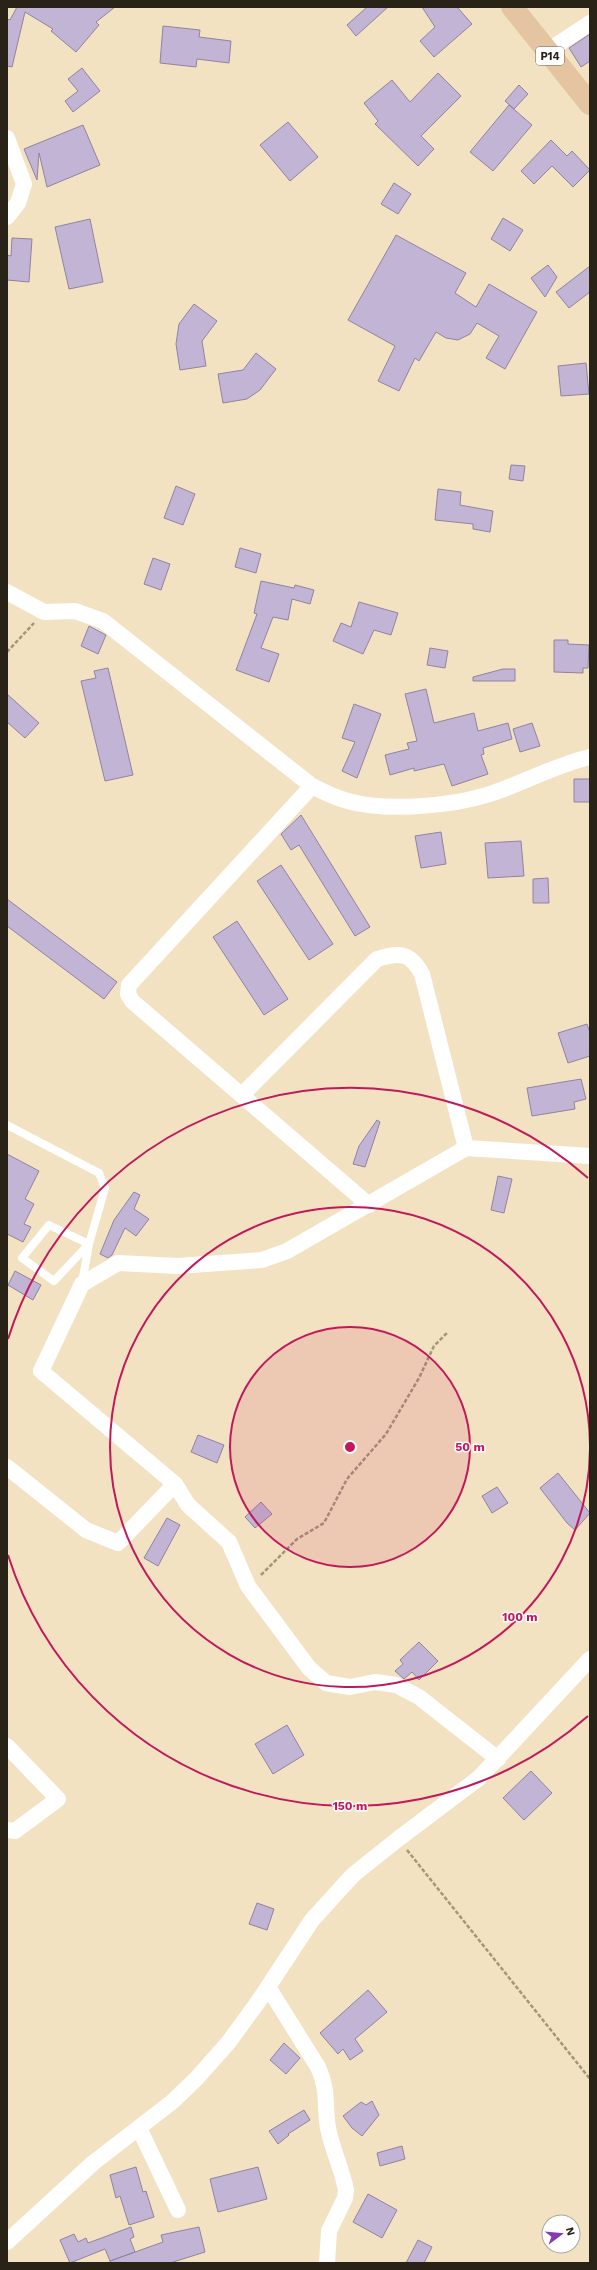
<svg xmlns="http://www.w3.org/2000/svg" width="597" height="2270" font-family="'Work Sans',sans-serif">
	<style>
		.building { fill: #c2b4d4; stroke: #9083a1 }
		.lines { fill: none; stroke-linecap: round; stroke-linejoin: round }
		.path { stroke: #a2967d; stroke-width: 2.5; stroke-dasharray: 4 2; stroke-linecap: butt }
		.lane { stroke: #fff; stroke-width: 8 }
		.street { stroke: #fff; stroke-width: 16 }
		.primary { stroke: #e5c5a1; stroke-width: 22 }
		.ring { fill: none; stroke: #c2185b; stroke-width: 2 }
		.labels { text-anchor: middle; stroke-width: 3; stroke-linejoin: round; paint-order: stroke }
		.shield { fill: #fff; stroke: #69655d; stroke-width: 1 }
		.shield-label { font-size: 11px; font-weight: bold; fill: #292317 }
		.centre { fill: #c2185b; stroke: #fff; stroke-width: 2 }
		.ring-label { font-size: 12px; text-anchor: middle; font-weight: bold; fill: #c2185b; stroke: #fff; stroke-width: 3; stroke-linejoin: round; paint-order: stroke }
	</style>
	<rect width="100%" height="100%" fill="#f3e2c1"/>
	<path class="building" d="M17,7H115L96,22L99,25L76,52L51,31L53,29L25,12L12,67L7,66V19L10,20Z
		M367,7H388L356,36L347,25Z
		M422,7H457L472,24L434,57L420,41L435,27Z
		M163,26L200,30L199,37L231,41L229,63L197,59L196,67L160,63Z
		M590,34V61L581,67L569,48Z
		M82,68L100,91L73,112L65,101L78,91L68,79Z
		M438,73L461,96L421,136L434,149L418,166L375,124L378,121L364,103L392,80L410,102Z
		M519,85L528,94L514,109L505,101Z
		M509,105L532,125L493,171L470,152Z
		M288,122L318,157L290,181L260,145Z
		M83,125L100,165L47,187L39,153L37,180L24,149Z
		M551,140L567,156L572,151L590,170L573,187L552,166L534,184L521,171Z
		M394,183L411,194L398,214L381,204Z
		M503,218L523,230L510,251L491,239Z
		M90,219L103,282L69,289L55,227Z
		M396,235L466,273L455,293L476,307L489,284L537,312L505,369L486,358L499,336L477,323L470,334L458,340L446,338L436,332L419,361L415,358L399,391L378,381L395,346L348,320Z
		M12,238L32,239L29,282L7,280V255L11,256Z
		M548,265L557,277L545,297L531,278Z
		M590,266V292L569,308L556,292Z
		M194,304L217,321L202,341L206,366L180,370L176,344L179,324Z
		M256,353L276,369L260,390L247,399L223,403L218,374L243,370Z
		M586,363L589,394L561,396L558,366Z
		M511,465L525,466L523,481L509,479Z
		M176,486L195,494L183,525L164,518Z
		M438,489L461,492L460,505L493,511L490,532L473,529V524L435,520Z
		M240,548L261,554L256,573L235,567Z
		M153,558L170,564L161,590L144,584Z
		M261,581L294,588L295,585L314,590L310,604L292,599L288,620L273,617L261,648L279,654L269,682L236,670L257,614L254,613Z
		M359,602L398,613L391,635L374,630L363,654L333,641L341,623L351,627Z
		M89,626L106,635L98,654L81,646Z
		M554,640H568V644L589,645L588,668H583V673L554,672Z
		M430,648L448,651L445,668L427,665Z
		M108,668L133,775L105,781L81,681L96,678L94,671Z
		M503,669H515V681H473V677Z
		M426,689L434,723L474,713L478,731L508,723L512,739L483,748L484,754L481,755L488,774L452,786L444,764L414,771V768L390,775L385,755L409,749L407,743L417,741L405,694Z
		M7,694L39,723L25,738L7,722Z
		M354,704L381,714L357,778L342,771L355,742L342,738Z
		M532,723L540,746L520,752L513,729Z
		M574,779H590V802H574Z
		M301,815L370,927L355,936L299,845L291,850L281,834Z
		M441,832L446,864L421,868L415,836Z
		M521,841L524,876L488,878L485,843Z
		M281,865L333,944L309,960L257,881Z
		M548,878L549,903H533V879Z
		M7,899L117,982L104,999L7,926Z
		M237,921L288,999L264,1015L213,937Z
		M587,1024L590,1033V1056L568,1063L558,1033Z
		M581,1079L586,1099L574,1102L575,1109L532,1116L527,1088Z
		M377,1120L380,1122L365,1167L353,1164L359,1146Z
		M7,1154L39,1171L25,1199L34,1204L24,1224L31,1227L23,1242L7,1234Z
		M498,1176L512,1179L504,1213L491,1210Z
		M134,1192L140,1195L134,1209L149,1219L136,1236L125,1228L112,1255L108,1258L100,1254L114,1220Z
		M15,1271L41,1285L33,1300L8,1285Z
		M198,1435L224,1445L217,1463L191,1452Z
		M558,1473L590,1513L575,1530L567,1523L540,1488Z
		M497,1487L508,1503L492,1513L482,1496Z
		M261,1502L272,1514L255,1528L245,1517Z
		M167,1518L180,1525L158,1566L144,1558Z
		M419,1642L438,1661L419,1680L412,1672L404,1679L395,1671L403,1664L400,1660Z
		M287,1725L304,1755L273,1774L255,1744Z
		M531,1771L552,1793L524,1820L503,1798Z
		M257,1903L274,1909L267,1930L249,1924Z
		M368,1990L387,2012L355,2039L363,2051L350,2060L343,2049L338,2054L320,2033Z
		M284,2043L300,2058L286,2074L270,2060Z
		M372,2101L379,2115L362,2136L352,2128L343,2116L361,2102L366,2105Z
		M304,2110L310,2120L288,2134L289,2135L278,2144L269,2131Z
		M402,2146L405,2159L380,2166L377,2153Z
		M136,2167L143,2192L146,2191L154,2217L129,2225L120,2196L116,2198L110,2175Z
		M258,2167L267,2199L218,2212L210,2179Z
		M368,2194L397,2210L382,2238L353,2222Z
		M131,2227L134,2237L130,2239L135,2252L110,2261L105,2249L70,2263L60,2240L74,2234L78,2242L86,2238L88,2243Z
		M199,2227L205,2252L170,2263H110V2261L163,2242L161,2235Z
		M418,2240L432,2247L424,2263H406Z"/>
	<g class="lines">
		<path class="path" d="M7,652L34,623
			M261,1575L297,1539L324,1523L347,1479L386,1434L419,1378L434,1346L448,1332
			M407,1850L590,2079"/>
		<path class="lane" d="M7,1125L99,1173L105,1188L89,1244L82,1283
			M49,1225L89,1244L54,1281L22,1258Z"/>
		<path class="street" d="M546,52L590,23
			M7,138L24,184L18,203L7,217
			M7,592L44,612L75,611L103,621L312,786C324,792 335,798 348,801C386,812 453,806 490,794C524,783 555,765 590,757
			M312,786L129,985L128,994L132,1001L369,1205
			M242,1095L377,959C399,952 410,952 422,974L466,1148
			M7,1467L86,1530L118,1543L175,1484
			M7,1746L58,1799L15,1831L7,1830
			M498,1759L419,1697L396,1685L375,1682L350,1687L326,1683L309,1668L248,1586L229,1542L188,1505L175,1484L41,1371L82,1284L118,1263L178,1266L262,1260L287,1251L466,1148L590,1156
			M268,1987L318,2067C329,2091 324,2104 328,2128C332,2149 342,2169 346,2190L345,2198L329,2231L327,2263
			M139,2128L178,2210
			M7,2242L93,2163L172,2102L196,2079L228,2043L258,2002L312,1920L353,1875L398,1839L479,1778L590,1659"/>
		<path class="primary" d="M512,7L590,104"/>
	</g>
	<circle cx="350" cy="1447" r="120" fill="#c2185b" fill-opacity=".12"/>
	<g class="ring">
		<circle cx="350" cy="1447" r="120"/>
		<path d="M590 1449A240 240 0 1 1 590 1445"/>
		<path d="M588 1716A359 359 0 0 1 8 1555M8 1339A359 359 0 0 1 588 1178"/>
	</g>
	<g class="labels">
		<rect class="shield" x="536" y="47" width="28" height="18" rx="3"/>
		<g class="shield-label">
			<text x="550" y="60">P14</text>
		</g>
	</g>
	<circle cx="350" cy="1447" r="6" class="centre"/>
	<g class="ring-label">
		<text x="470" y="1451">50 m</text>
		<text x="520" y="1621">100 m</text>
		<text x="350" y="1810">150 m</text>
	</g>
	<rect width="597" height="2270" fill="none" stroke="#292317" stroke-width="16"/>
	<g transform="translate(561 2234) rotate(74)"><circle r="19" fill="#ffffff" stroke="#a9a7a2"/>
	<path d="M0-3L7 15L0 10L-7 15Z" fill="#883bac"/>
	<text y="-6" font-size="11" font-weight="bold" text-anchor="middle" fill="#292317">N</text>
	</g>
</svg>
